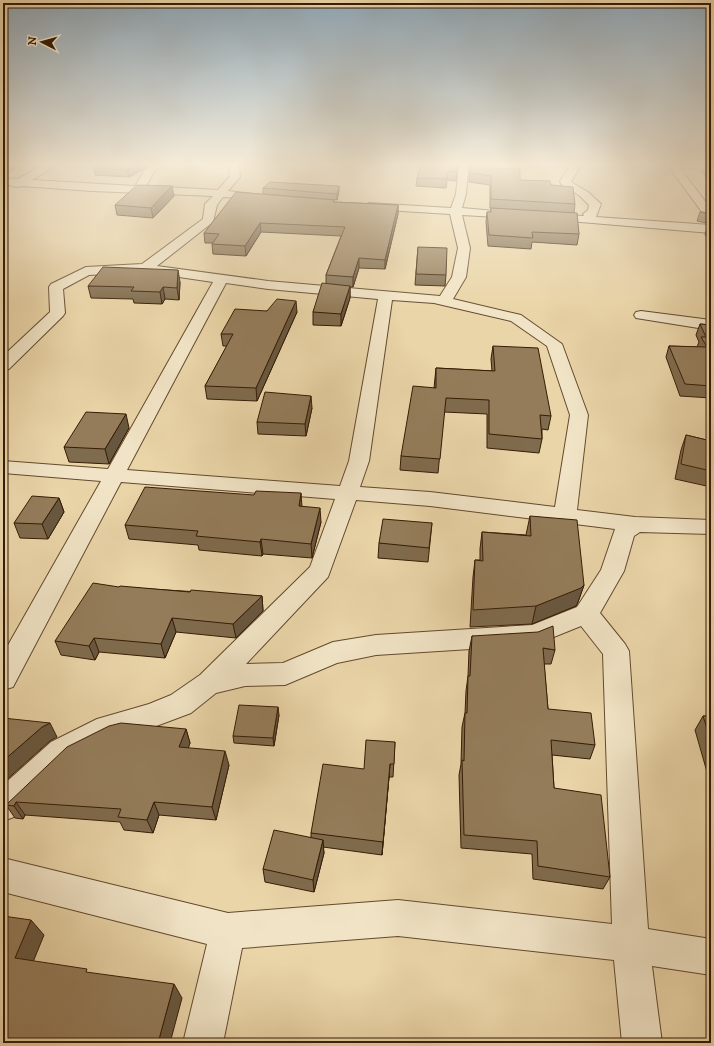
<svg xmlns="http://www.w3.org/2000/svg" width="714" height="1046" font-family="'IM FELL DW Pica',serif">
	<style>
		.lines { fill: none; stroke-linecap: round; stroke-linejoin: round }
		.minor-casing { stroke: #634a2e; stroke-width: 2 }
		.minor { fill: #f1e4c6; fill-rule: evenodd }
		.wall { fill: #7f6b4d; stroke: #361b05 }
		.shaded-wall { fill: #68573f; stroke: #361b05 }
		.building { fill: #947c5a; stroke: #361b05 }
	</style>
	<rect width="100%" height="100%" fill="#ead5a8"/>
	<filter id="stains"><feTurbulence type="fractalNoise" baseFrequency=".005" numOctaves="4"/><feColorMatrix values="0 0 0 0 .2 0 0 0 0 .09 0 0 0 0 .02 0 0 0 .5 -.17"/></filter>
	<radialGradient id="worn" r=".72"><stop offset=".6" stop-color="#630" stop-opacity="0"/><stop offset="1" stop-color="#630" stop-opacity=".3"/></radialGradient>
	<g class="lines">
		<defs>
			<path id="minor" d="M47,163H60L32,180L135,186L146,168L152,163H163L154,172L146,186L218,190L230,176L229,166L231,163H241L239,166L240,177L228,191L263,195L268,198L267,200L223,197L217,205L213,222L157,266L268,281L440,296L452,277L458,248L450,214L369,209L363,206L369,203L451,208L456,194L459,163H469L466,194L462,208L520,213L522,215L520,217L516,218L462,215L470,248L466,277L453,299L521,315L562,344L588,415L577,510L635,517L711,520V534L640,532L634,536L624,571L600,613L625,644L629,651L648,929L711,939V975L652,966L662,1043H622L614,960L398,936L242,948L223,1043H183L207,944L3,892V858L228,913L398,900L612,924L603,654L581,626L534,645L376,655L337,663L285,685L245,686L216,693L191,713L151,728L114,739L73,760L14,817L3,821V785L51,742L97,719L149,704L171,695L200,675L310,567L335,499L121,482L13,687L3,690V654L101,481L3,473V461L108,469L213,282L145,272L89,275L63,289L65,313L63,316L9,369L3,370V356L50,312L49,287L51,284L86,267L142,264L203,219L205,204L213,196L92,191L22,186L17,187L3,184V178L18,179ZM226,283L268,289L378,299L349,461L340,486L127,470ZM392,300L434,303L511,321L547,346L570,415L555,507L430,492L360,487L369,461ZM356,500L430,506L615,529L601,570L577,607L532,625L376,635L333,642L283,663L246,664L328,577Z
				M572,163H582L571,182L588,192L601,204L596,217L711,225V233L545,219L543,217L545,215L549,214L584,216L583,214L588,210L589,205L580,196L561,184L560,181Z
				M666,163L711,165V171L679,167L711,209V220L707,219Z
				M641,311L711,320V330L636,318L634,315L636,312Z"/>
		</defs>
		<use href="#minor" class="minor-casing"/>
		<use href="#minor" class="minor"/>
	</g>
	<path class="wall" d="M3,163H34L31,165H20L3,176Z
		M94,163H150L144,169L129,177L95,175L94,168L101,163Z
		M458,163L456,181L447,180L446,188L416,186L417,178Z
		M470,163L494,168L520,180L551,185L575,204L574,213L579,234L577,245L532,242L531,249L488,246L486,222L487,212H491V208H490V185L469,182Z
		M701,163H711V184L701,171L704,163Z
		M263,188L339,191L337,200L263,194Z
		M174,196L153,218L117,215L115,205Z
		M334,202L398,205V214L385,269L359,268L353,287H350V298L341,326L313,325V312L326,284V275L341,236L261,232L246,256L213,254L212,244L213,243H205L204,233Z
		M700,212L711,213V224L697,221Z
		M708,225H711V246L705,234Z
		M418,247L446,275L445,286L415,285Z
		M180,282L179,300L165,299L162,304L134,303L133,299L91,298L88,286Z
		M267,311L297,312L257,401L207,399L205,386L227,346H223L221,334Z
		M700,324L711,325V398L680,396L666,357L669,346L697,347L699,342L696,335Z
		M493,346L551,416L548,430L542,429V439L539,453L487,448V414L444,412L438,473L400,470L401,456L434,388L436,368L492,371L491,359Z
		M312,408L306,436L258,434L257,422Z
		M129,428L109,464L69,462L64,447Z
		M686,435L711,441V487L675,479L681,450Z
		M59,498L64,512L48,539L20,538L14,523Z
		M302,506L321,522L312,558L263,554L262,556L199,550L198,545L129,539L125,525Z
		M530,516L584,585L578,602L576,606L532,624L470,627L473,577L475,560H480V549L482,532L526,535Z
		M432,523L428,562L378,558L379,543Z
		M119,587L262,596L263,611L236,638L176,632L165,658L99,652L95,660L61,655L55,641Z
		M472,636L555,650L551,664H544L548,709L595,745L590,759L552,755L554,788L610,877L603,889L533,879L532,854L461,848L459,775L461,764L462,727L465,713L466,691L468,676L469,651Z
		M279,715L274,746L234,743L233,736Z
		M703,716H711V772H707L695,730Z
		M186,729L190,743L188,748L229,765L216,820L159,815L153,833L124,830L120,822L25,815L23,819L15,818L6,805Z
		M395,742L393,777H389L382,855L323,847L324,853L314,892L265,882L263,869L311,837V833L364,769Z"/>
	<path class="shaded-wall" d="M9,163H20V165L3,176V167Z
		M140,163H150L144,169L129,177L127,170Z
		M172,186L174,196L153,218L151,208Z
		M339,186V191L337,200V194Z
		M398,205V214L385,269V260Z
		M260,223L261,232L246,256L245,246Z
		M359,258V268L353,287V277Z
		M178,270L180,282L179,300L177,288Z
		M350,286V298L341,326V314Z
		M163,287L165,299L162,304L160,292Z
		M296,301L297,312L257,401L256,388Z
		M311,396L312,408L306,436L305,424Z
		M126,414L129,428L109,464L105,449Z
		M301,493L302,507L299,506Z
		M59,498L64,512L48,539L42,524Z
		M320,508L321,522L312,558L311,544Z
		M261,539L263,554L262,556L260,542Z
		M584,585L578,602L576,606L532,624L536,606Z
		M262,596L263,611L236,638L233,624Z
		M172,618L176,632L165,658L161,644Z
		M94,638L99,652L95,660L89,646Z
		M278,707L279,715L274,746L273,738Z
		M50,723L57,737L50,741L3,783V761L42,727Z
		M186,729L190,743L184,761L179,747Z
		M225,751L229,765L216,820L212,807Z
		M390,764L389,777L382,855L383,842Z
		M16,802L25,815L23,819L14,806Z
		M154,802L159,815L153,833L147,820Z
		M323,840L324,853L314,892L313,880Z
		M31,920L44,935L29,972L15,958Z
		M174,984L182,998L170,1043H158Z"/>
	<path class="building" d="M3,163H9L3,167Z
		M101,163H140L127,170L94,168Z
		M421,163H458L457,172L448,171L447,179L417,178Z
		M470,163H494V168L520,169V180L550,181L551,185L573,187L575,204L491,199V176L470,173Z
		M704,163L711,164V173Z
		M270,182L339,186L337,194L263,188Z
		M137,185L172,186L151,208L115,205Z
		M236,192L334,200L333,202L398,205L385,260L359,258L353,277L326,275L345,227L260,223L245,246L212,244L219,234L204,233Z
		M491,208L577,213L579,234L532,232L533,238L489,235L487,212H491Z
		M700,212L711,213V214Z
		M708,225H711V231Z
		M418,247L447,248L446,275L416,274Z
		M103,267L178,270L177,288L163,287L160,292L131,291L134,287L88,286Z
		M322,283L350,286L341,314L313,312Z
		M277,299L296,301L256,388L205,386L233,334H221L235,309L267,311Z
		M700,324L711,325V386L685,384L669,346L707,347L701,337H706Z
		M493,346L538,348L551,416L540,415L542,439L489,434V400L446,398L440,459L401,456L413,386L436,388V368L495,371Z
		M265,392L311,396L305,424L257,422Z
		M86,412L126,414L105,449L64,447Z
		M686,435L711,441V471L681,464Z
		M145,487L254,495L256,491L301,493L299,506L320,508L311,544L261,539L260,542L196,536L198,531L125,525Z
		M32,496L59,498L42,524L14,523Z
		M530,516L577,520L584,585L581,588L536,606L473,610L475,560L483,561L482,532L531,536Z
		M383,519L432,523L429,548L379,543Z
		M93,583L119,587L120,586L190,592L191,590L262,596L233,624L172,618L161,644L94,638L89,646L55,641Z
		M553,626L555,650L543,648L548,709L591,713L595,745L551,740L554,788L601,795L610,877L538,866L537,841L464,835L462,760L464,761L465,713H467L468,676H470L472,636L538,632Z
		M239,705L278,707L273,738L233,736Z
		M703,716H711V741Z
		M3,718L50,723L42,727L3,761Z
		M121,723L186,729L179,747L225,751L212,807L154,802L147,820L118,817L121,809L16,802L14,806L6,805L67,747L109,726Z
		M366,740L395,742L394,764H390L383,842L311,833L323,764L364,769Z
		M274,830L323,840L313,880L263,869Z
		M3,916L31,920L15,958L87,969L86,972L174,984L158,1043H3Z"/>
	<linearGradient id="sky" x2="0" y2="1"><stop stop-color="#90a8b8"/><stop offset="0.53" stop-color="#f6ecd8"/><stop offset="1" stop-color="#f6ecd8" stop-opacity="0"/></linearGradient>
	<rect width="714" height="310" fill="url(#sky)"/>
	<rect width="714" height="1046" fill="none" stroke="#ead5a8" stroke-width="16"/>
	<rect x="4" y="4" width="706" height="1038" fill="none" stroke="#361b05" stroke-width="2"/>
	<rect x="8" y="8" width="698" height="1030" fill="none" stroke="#361b05"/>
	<g transform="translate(42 42) rotate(276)" stroke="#f1e4c6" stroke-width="3" paint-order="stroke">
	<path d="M0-3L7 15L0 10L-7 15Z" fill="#361b05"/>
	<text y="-6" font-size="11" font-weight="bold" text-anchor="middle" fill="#361b05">N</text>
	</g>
	<rect width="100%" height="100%" filter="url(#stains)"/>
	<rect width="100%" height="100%" fill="url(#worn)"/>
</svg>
